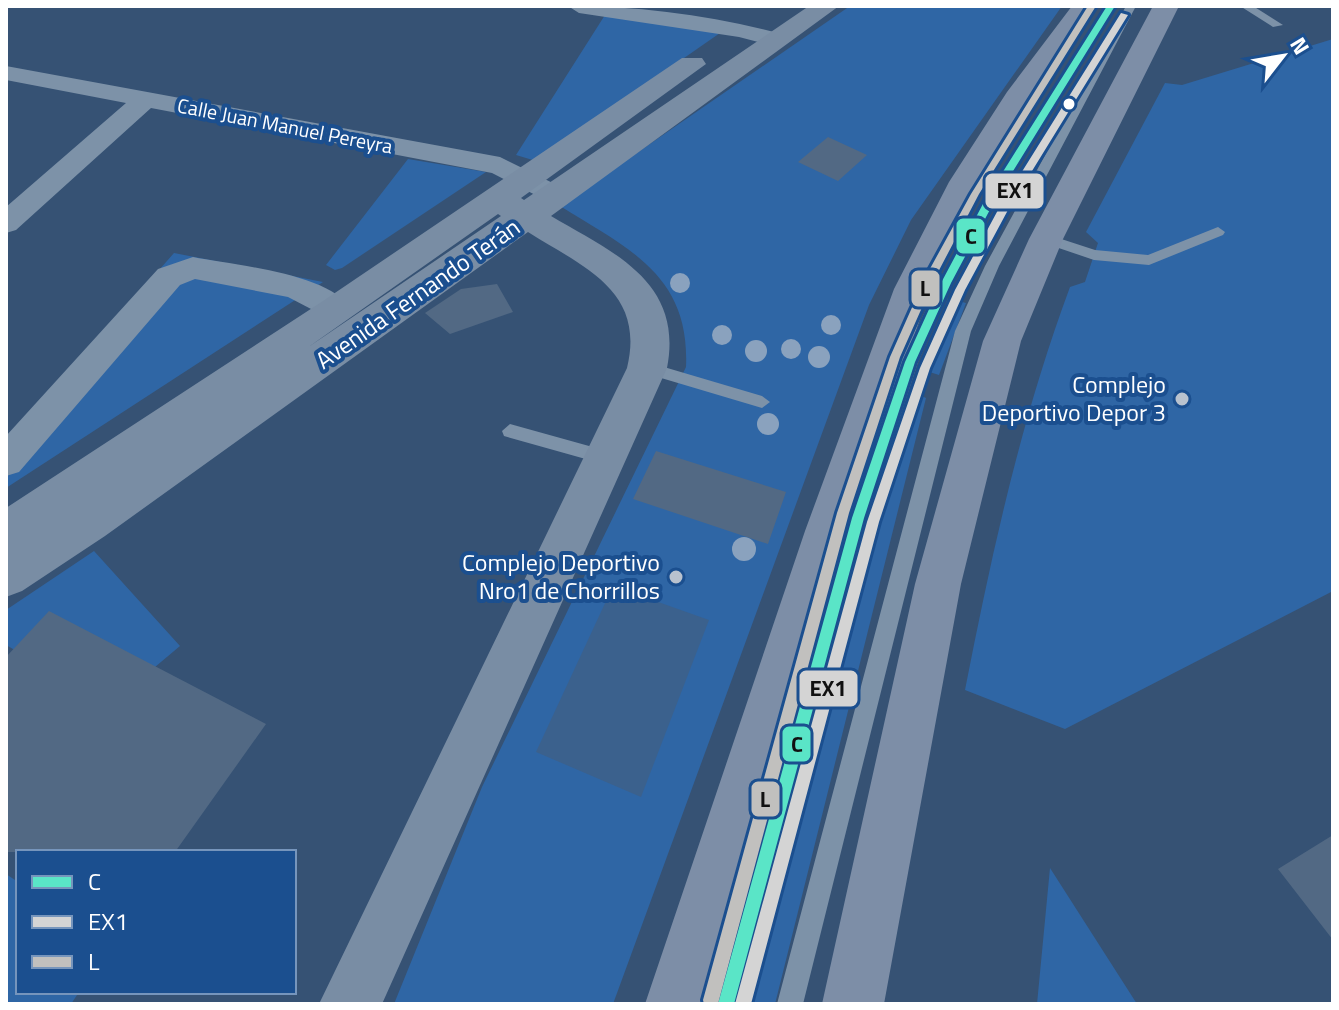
<svg xmlns="http://www.w3.org/2000/svg" width="1339" height="1010" font-family="'Titillium Web',sans-serif">
	<style>
		.green { fill: #2f66a5 }
		.water { fill: #3b618d }
		.building { fill: #526984 }
		.lines { fill: none; stroke-linecap: round; stroke-linejoin: round }
		.lane { fill: #7d92a8; fill-rule: evenodd }
		.street { fill: #7d92a8; fill-rule: evenodd }
		.secondary { fill: #798da4; fill-rule: evenodd }
		.primary { fill: #7d8ea7; fill-rule: evenodd }
		.bus-1-casing { stroke: #1b4f8f; stroke-width: 6 }
		.bus-2-casing { stroke: #1b4f8f; stroke-width: 6 }
		.bus-3-casing { stroke: #1b4f8f; stroke-width: 6 }
		.bus-1 { fill: #5ae5c7; fill-rule: evenodd }
		.bus-2 { fill: #d4d4d4; fill-rule: evenodd }
		.bus-3 { fill: #c1c0be; fill-rule: evenodd }
		.tree { fill: #8aa2be }
		.bus-dot { fill: #fff; stroke: #1b4f8f; stroke-width: 3 }
		.poi-dot { fill: #b9c2ce; stroke: #1b4f8f; stroke-width: 3 }
		.labels { text-anchor: middle; stroke-width: 8; stroke-linejoin: round; paint-order: stroke }
		.far-street-label { font-size: 20px; fill: #fff; stroke: #1b4f8f }
		.street-label { font-size: 24px; fill: #fff; stroke: #1b4f8f }
		.poi-label { font-size: 24px; fill: #fff; stroke: #1b4f8f; text-anchor: end }
		.line-badge { stroke: #1b4f8f; stroke-width: 3 }
		.pale-badge-label { font-size: 22px; text-anchor: middle; font-weight: bold; fill: #111 }
	</style>
	<rect width="100%" height="100%" fill="#365274"/>
	<path class="green" d="M850,6H1062L911,220L869,305L613,1004H394L482,787L686,367C690,275 629,249 560,206Z
		M605,15L720,33L536,161L516,155Z
		M1333,39V591L1065,729L965,690C992,552 1021,419 1070,287L1085,282L1098,243L1086,232L1165,83L1182,85Z
		M408,159L486,172L342,268L335,270L326,265Z
		M174,253L323,282L6,488V444Z
		M948,298L966,303L939,375L920,369Z
		M911,391L926,398L775,1004H747L841,632Z
		M94,551L180,646L155,667L13,649L6,645V610Z
		M1050,868L1137,1004H1037Z
		M6,874L18,882V992H79L71,1004H6Z"/>
	<path class="water" d="M613,586L709,620L641,797L536,752Z"/>
	<path class="building" d="M828,137L867,155L838,181L798,162Z
		M497,284L513,312L450,334L425,313L461,289Z
		M656,451L786,492L768,544L633,499Z
		M49,611L266,724L175,852H6V657Z
		M1333,835V940L1278,869Z"/>
	<g class="lines">
		<path class="lane" d="M1106,6H1116L996,202L953,283L918,362L867,518L739,1004H713L849,518L902,362L938,283L982,202Z
			M1126,6H1136L999,266L971,331L803,1004H777L955,331L985,266Z
			M1240,6H1253L1283,25L1273,27Z
			M1218,227L1225,232L1223,235L1149,265L1094,260L1041,242L1039,239L1046,234L1095,250L1148,255Z
			M647,362L762,396L770,402L762,408L641,372L639,368Z
			M510,424L607,451L613,453L616,458L613,463L607,465L504,436L502,431Z"/>
		<path class="street" d="M568,6C642,6 715,16 786,35L790,40L778,47L739,37L579,13Z
			M6,66L500,157L567,190L571,197L567,204L557,206L492,173L151,108L16,230L6,233V207L126,103L6,80Z
			M193,257C233,265 331,273 352,310L347,318L336,322L288,297L195,279L180,285L19,472L6,476V436L158,269Z"/>
		<path class="secondary" d="M809,6H839L551,216C612,252 684,281 667,368L382,1004H319L627,368C646,290 583,267 528,232L105,536L22,591L6,597V508L323,301L682,58H702L706,64L521,198L524,200ZM498,214L501,216L307,348Z"/>
		<path class="primary" d="M1072,6H1099L1031,100L981,182L930,289L849,531L707,1004H645L805,531L894,289L949,182L1007,92Z
			M1153,6H1179L1063,239L1021,341L961,584L884,1004H822L915,584L983,341L1029,239Z"/>
		<defs>
			<path id="bus-1" d="M1107,6H1115L994,202L951,283L915,362L864,518L734,1004H718L852,518L905,362L941,283L984,202Z"/>
			<path id="bus-2" d="M1121,13L1128,15L1008,210L965,290L930,368L879,522L751,1004H735L867,522L920,368L955,290L998,210Z"/>
			<path id="bus-3" d="M1088,6H1096L979,194L936,276L900,357L849,513L719,1000L718,1004H704L703,1000L837,513L890,357L926,276L971,194Z"/>
		</defs>
		<use href="#bus-1" class="bus-1-casing"/>
		<use href="#bus-2" class="bus-2-casing"/>
		<use href="#bus-3" class="bus-3-casing"/>
		<use href="#bus-1" class="bus-1"/>
		<use href="#bus-2" class="bus-2"/>
		<use href="#bus-3" class="bus-3"/>
	</g>
	<g class="tree">
		<circle cx="680" cy="283" r="10"/>
		<circle cx="831" cy="325" r="10"/>
		<circle cx="722" cy="335" r="10"/>
		<circle cx="791" cy="349" r="10"/>
		<circle cx="756" cy="351" r="11"/>
		<circle cx="819" cy="357" r="11"/>
		<circle cx="768" cy="424" r="11"/>
		<circle cx="744" cy="549" r="12"/>
	</g>
	<circle class="bus-dot" cx="1069" cy="104" r="7"/>
	<g class="poi-dot">
		<circle cx="1182" cy="399" r="8"/>
		<circle cx="676" cy="577" r="8"/>
	</g>
	<g class="labels">
		<g class="far-street-label">
			<text transform="translate(285 126) rotate(11)" y="7">Calle Juan Manuel Pereyra</text>
		</g>
		<g class="street-label">
			<text transform="translate(418 294) rotate(-35)" y="8">Avenida Fernando Terán</text>
		</g>
		<g class="poi-label">
			<text x="1166" y="393">Complejo<tspan x="1166" dy="28">Deportivo Depor 3</tspan></text>
			<text x="660" y="571">Complejo Deportivo<tspan x="660" dy="28">Nro1 de Chorrillos</tspan></text>
		</g>
	</g>
	<g class="line-badge">
		<rect x="984" y="172" width="61" height="38" rx="8" fill="#d4d4d4"/>
		<rect x="955" y="217" width="31" height="38" rx="8" fill="#5ae5c7"/>
		<rect x="910" y="269" width="31" height="39" rx="8" fill="#c1c0be"/>
		<rect x="798" y="669" width="61" height="39" rx="8" fill="#d4d4d4"/>
		<rect x="781" y="725" width="31" height="38" rx="8" fill="#5ae5c7"/>
		<rect x="750" y="780" width="31" height="38" rx="8" fill="#c1c0be"/>
	</g>
	<g class="pale-badge-label">
		<text x="1015" y="198">EX1</text>
		<text x="971" y="244">C</text>
		<text x="925" y="296">L</text>
		<text x="828" y="696">EX1</text>
		<text x="797" y="752">C</text>
		<text x="765" y="807">L</text>
	</g>
	<rect width="1339" height="1010" fill="none" stroke="#ffffff" stroke-width="16"/>
	<rect x="16" y="850" width="280" height="144" fill="#1b4f8f" stroke="#7695bc" stroke-width="2"/>
	<rect x="32" y="876" width="40" height="12" fill="#5ae5c7" stroke="#7695bc" stroke-width="2"/>
	<text x="88" y="890" font-size="24" fill="#ffffff">C</text>
	<rect x="32" y="916" width="40" height="12" fill="#d4d4d4" stroke="#7695bc" stroke-width="2"/>
	<text x="88" y="930" font-size="24" fill="#ffffff">EX1</text>
	<rect x="32" y="956" width="40" height="12" fill="#c1c0be" stroke="#7695bc" stroke-width="2"/>
	<text x="88" y="970" font-size="24" fill="#ffffff">L</text>
	<g transform="translate(1283 56) rotate(59)" stroke="#1b4f8f" stroke-width="6" paint-order="stroke">
	<path d="M0-6L14 30L0 20L-14 30Z" fill="#ffffff"/>
	<text y="-12" font-size="22" font-weight="bold" text-anchor="middle" fill="#ffffff">N</text>
	</g>
</svg>
